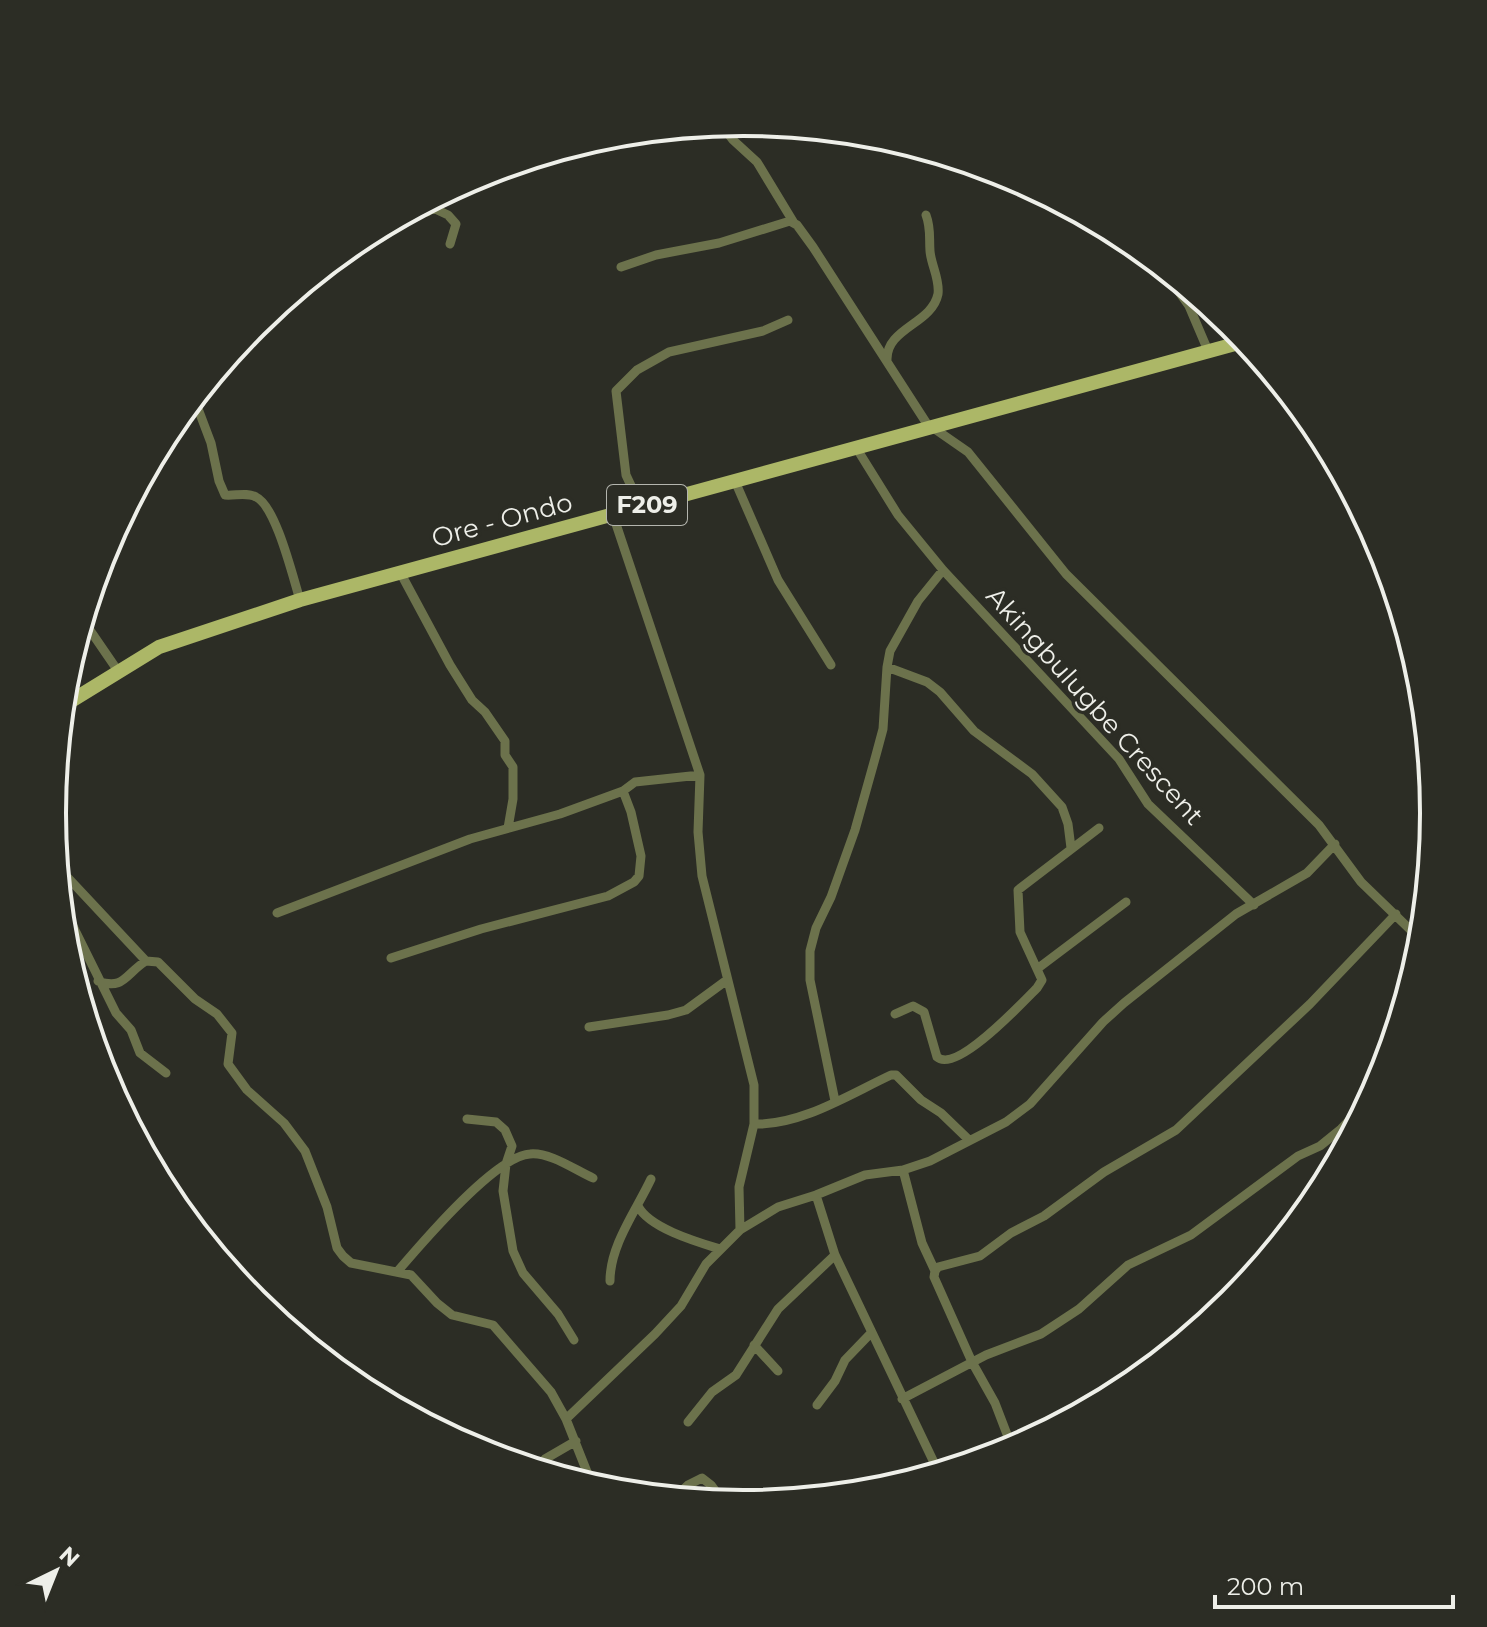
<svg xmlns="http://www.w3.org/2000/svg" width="1487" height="1627" font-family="Montserrat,sans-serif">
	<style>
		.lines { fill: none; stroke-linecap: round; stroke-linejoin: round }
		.street { stroke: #6c724c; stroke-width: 9 }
		.primary { stroke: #acb767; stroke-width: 14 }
		.labels { text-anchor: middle; stroke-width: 7; stroke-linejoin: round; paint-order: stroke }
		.shield { fill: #2c2d25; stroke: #b4b5ae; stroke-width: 2 }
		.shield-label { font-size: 24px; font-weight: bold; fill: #eeefe9 }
		.street-label { font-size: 26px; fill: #eeefe9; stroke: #2c2d25 }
		.rim { fill: none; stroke: #eeefe9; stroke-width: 4 }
	</style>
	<rect width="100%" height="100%" fill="#2c2d25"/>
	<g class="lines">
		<path class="street" d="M721,124L733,140L757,162L794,223
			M411,211L427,212L433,208L448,215L456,224L450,244
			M1159,264L1189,306L1209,353
			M621,267L656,255L719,243L790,221L797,225L813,247L929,427
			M887,360C886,328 932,324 938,294C940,279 931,265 930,251C929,237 931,228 926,215
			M194,398L211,443L219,481L225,495C235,496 247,492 256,497C276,506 293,578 300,600
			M932,427L968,452L1066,574L1319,825L1361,882L1422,941
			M857,449L898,515L943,570L1119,759L1148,804L1254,905
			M735,481L778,580L831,665
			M641,507L626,475L616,391L637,370L669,352L763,331L788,320
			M613,515L700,775L698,832L702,876L754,1085V1124L739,1187L740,1230
			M400,572L450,665L472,700L485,712L505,741V755L513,767V799L508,828
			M83,620L118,671
			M887,667L927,682L940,692L974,731L1032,774L1062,807L1068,824L1071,848
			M57,866L146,961
			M61,902L116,1013L131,1030L140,1053L166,1073
			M277,913L470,839L560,814L623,791L635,782L700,775
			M391,958L481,929L608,896L634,882L639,876L641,856L631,812L623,791
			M1037,969L1126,902
			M98,981C124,991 126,973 146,961L158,962L195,999L217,1014L232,1033L228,1064L247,1090L284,1123L305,1151L327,1207L337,1248L343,1256L351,1263L411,1275L437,1303L452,1315L493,1325L551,1392L566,1419L593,1487
			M895,1014L913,1006L924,1012L937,1057C956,1074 1022,1003 1037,988L1042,980L1020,932L1018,890L1099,828
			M589,1027L668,1015L686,1010L727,980
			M835,1101L810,980V951L816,928L831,897L855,830L876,755L883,729L887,667L890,651L918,601L943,570
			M467,1119L496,1122L505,1130L512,1146L506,1164L503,1191L513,1251L523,1273L558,1314L574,1340
			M754,1124C800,1126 850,1094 891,1075H896L921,1100L941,1113L969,1140
			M903,1170L922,1243L935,1271L934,1277L972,1362L995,1403L1013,1450
			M816,1195L835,1255L939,1473
			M638,1206C649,1228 697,1242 720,1249
			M935,1271L938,1267L980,1256L1011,1233L1044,1216L1104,1172L1176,1130L1310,1004L1396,914
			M397,1272C421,1244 495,1156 530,1154C550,1152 575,1170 593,1178
			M610,1281C610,1245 636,1211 651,1179
			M754,1345L778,1371
			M1152,1369L1166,1357
			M902,1399L986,1355L1041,1334L1079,1309L1128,1265L1191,1235L1298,1156L1320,1146L1341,1129L1374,1095
			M817,1405L835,1381L845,1360L871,1333
			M566,1419L655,1334L681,1306L706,1264L740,1230L778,1207L816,1195L865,1175L903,1170L930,1161L1006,1122L1030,1104L1103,1022L1124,1003L1236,914L1307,873L1335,844
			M688,1422L712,1392L736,1375L778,1309L835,1255
			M534,1469L545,1459L576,1441
			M674,1498L688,1485L702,1478L711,1485L724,1503"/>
		<path class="primary" d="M63,706L159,647L300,600L1246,341"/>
	</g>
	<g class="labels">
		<rect class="shield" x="607" y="485" width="80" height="40" rx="6"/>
		<g class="shield-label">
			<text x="647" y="513">F209</text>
		</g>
		<g class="street-label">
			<text transform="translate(502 520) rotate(-15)" y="9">Ore - Ondo</text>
			<text transform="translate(1095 706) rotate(48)" y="9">Akingbulugbe Crescent</text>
		</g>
	</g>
	<path d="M0 0H1487V1627H0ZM66 813a677 677 0 1 1 1354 0a677 677 0 1 1-1354 0Z" fill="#2c2d25" fill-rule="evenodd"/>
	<path class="rim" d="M66 813a677 677 0 1 1 1354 0a677 677 0 1 1-1354 0Z"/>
	<g transform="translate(56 1571) rotate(43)" stroke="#2c2d25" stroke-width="6" paint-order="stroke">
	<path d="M0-6L14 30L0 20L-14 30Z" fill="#eeefe9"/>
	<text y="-12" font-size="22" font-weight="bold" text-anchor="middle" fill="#eeefe9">N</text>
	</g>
	<path d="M1215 1595v12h238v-12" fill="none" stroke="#eeefe9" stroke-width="4"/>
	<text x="1227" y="1595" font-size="24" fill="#eeefe9" stroke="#2c2d25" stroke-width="6" paint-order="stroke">200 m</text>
</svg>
